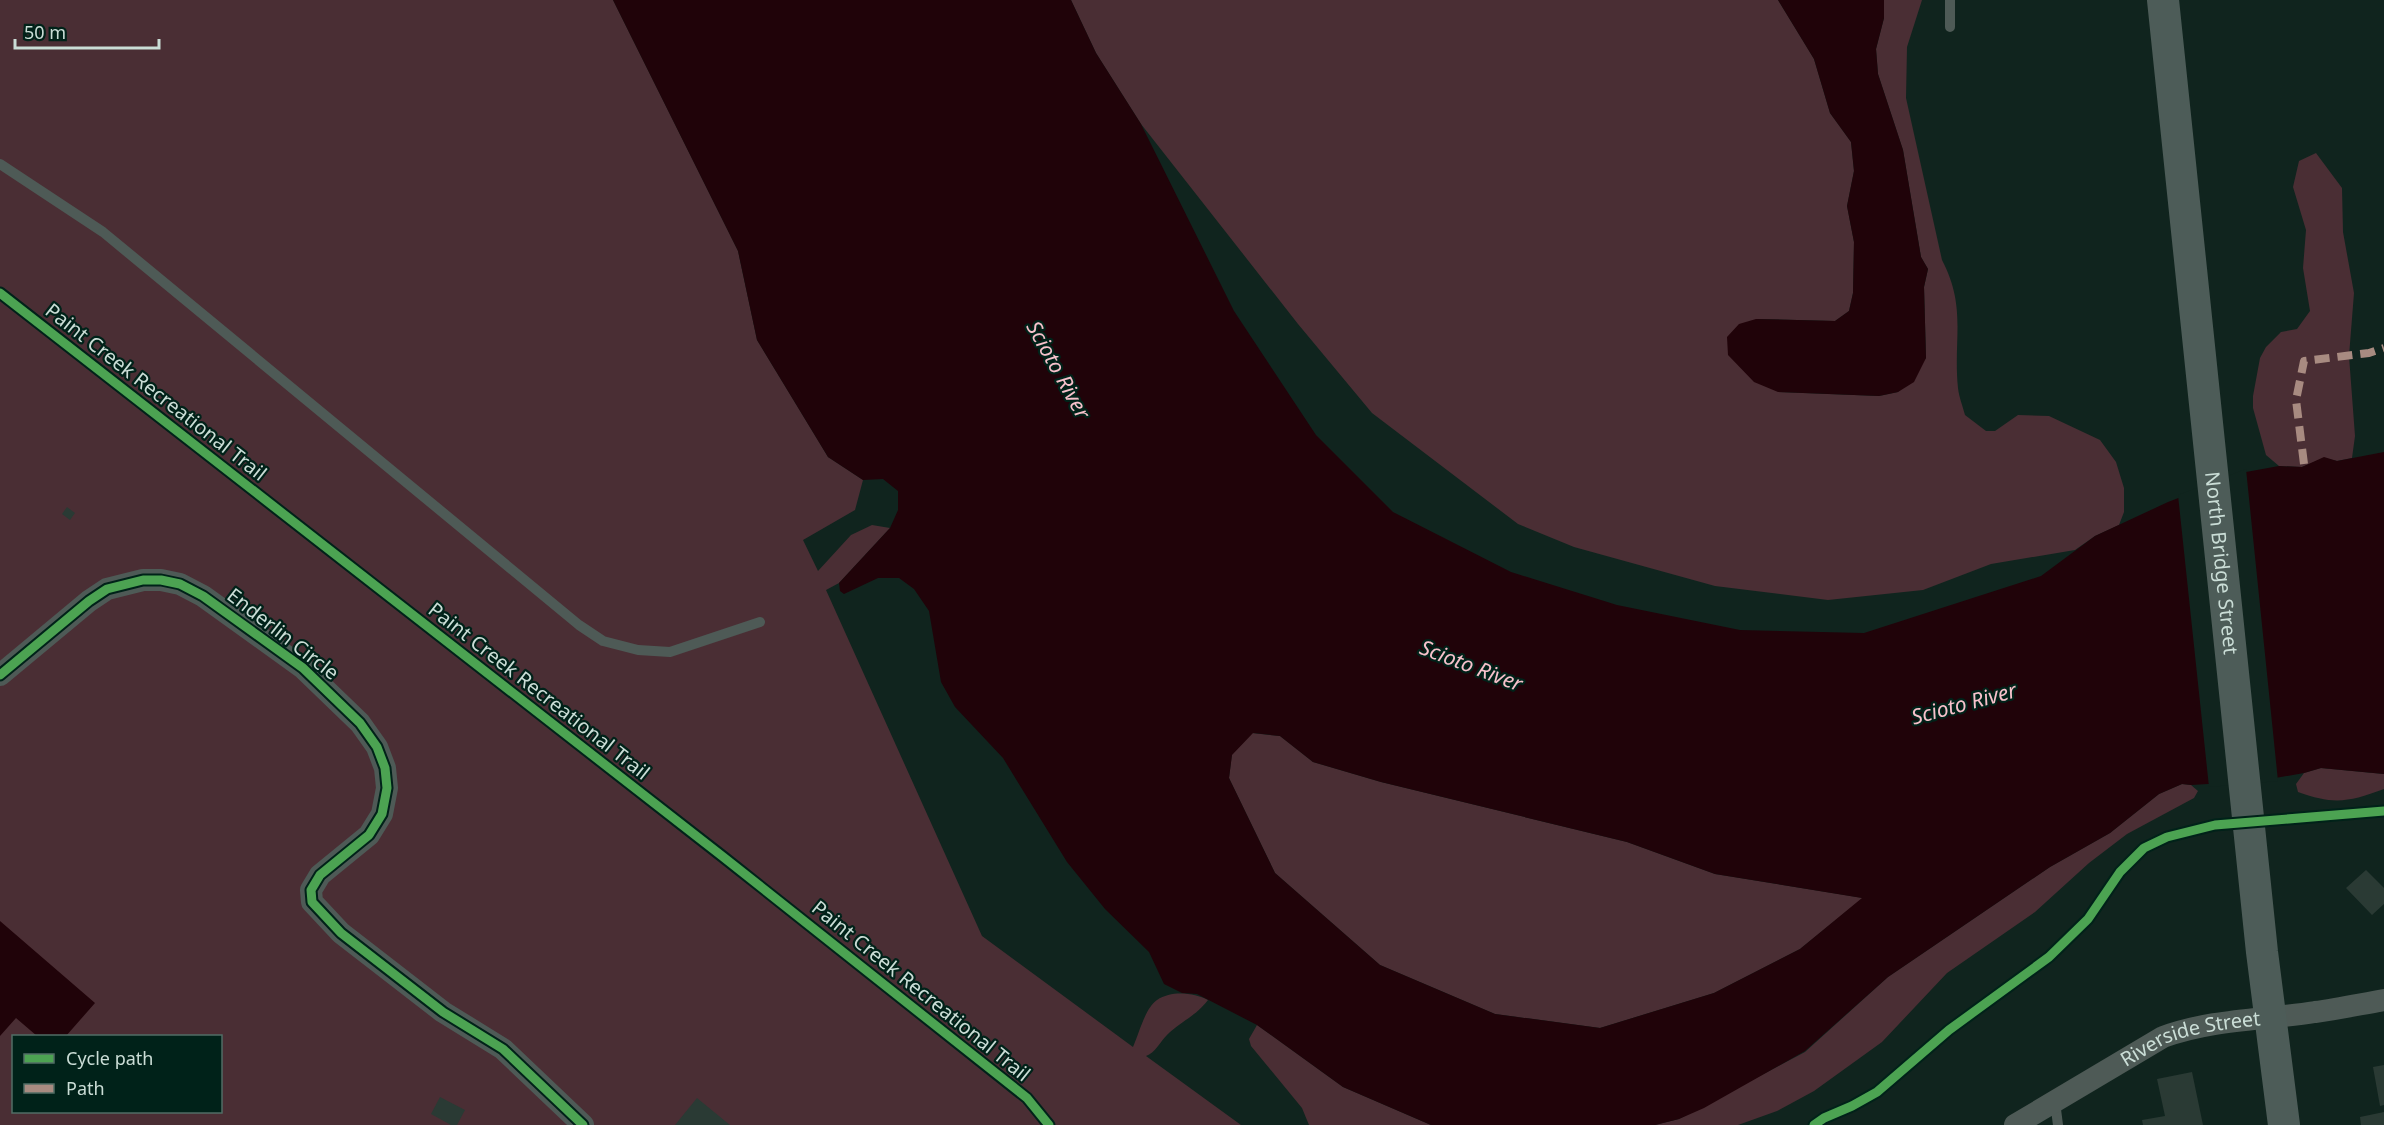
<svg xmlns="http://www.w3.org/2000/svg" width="2384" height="1125" font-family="'Noto Sans',sans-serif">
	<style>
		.green { fill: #4a2e34; fill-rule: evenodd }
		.water { fill: #200309; fill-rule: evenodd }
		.pier { fill: #10241e }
		.building { fill: #2a3a34 }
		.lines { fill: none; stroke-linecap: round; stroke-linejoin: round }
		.service { stroke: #4e5a56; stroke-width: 10 }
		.minor { stroke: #4e5a56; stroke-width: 22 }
		.secondary { stroke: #4d5c58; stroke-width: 32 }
		.quiet { stroke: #a88b81; stroke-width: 8; stroke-dasharray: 15 8; stroke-linecap: butt }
		.cycleway-casing { stroke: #002219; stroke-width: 13 }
		.cycleway { stroke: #4ca352; stroke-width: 9 }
		.labels { text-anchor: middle; stroke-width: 4.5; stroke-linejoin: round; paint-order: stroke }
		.street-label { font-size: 20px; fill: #caddd6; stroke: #002219 }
		.water-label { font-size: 21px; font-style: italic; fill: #f7c1cb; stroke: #002219 }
	</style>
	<rect width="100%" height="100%" fill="#10241e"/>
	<path class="green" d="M0,0H613L738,251L757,340L828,457L863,480L855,510L803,540L818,571L851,535L872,525L890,528L839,583L826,590L982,936L1133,1047C1139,1034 1145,1008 1157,1000C1172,990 1194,993 1208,1000C1195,1017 1181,1021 1167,1035C1160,1042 1155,1053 1146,1056L1241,1125H0ZM14,1036H220V1112H14Z
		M1071,0H1778L1814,59L1830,113L1851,142L1854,171L1847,206L1854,242L1853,293L1849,311L1835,321L1756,319L1778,392L1879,396L1898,392L1926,358L1924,287L1928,269L1921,257L1903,150L1878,74L1876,49L1884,18V0H1922L1907,47L1906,98L1942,260C1967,308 1953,339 1958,388C1959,397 1963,407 1965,415L1986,431H1995L2018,415L2049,416L2100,440L2116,462L2124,488V512L2119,525L2095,536L2075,550L1991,564L1923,590L1828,600L1715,586L1574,547L1518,524L1372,413L1298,324L1141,124L1096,53Z
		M2316,153L2342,188L2343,232L2354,293L2349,356L2355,436L2352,458L2337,461L2324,458L2302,467L2279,466L2266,455L2253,408V396L2260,358L2266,347L2281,332L2297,329L2310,311L2303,268L2306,230L2293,187L2299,161Z
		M1252,733L1280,736L1313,762L1381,782L1627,842L1715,874L1863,898L1800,949L1714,993L1600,1028L1495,1014L1380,965L1275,873L1229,778L1232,754Z
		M2321,768L2384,774V789C2349,802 2334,805 2298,792L2296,784L2304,773Z
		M2182,784L2191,785L2198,791L2194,798L2127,834L2089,863L2035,912L1947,973L1882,1042L1814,1091L1777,1111L1738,1125H1655L1679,1119L1805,1052L1888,977L2050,867L2110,833L2159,794Z
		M1257,1025L1343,1087L1431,1125H1309L1302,1108L1251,1046L1249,1039Z"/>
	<path class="water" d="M613,0H1071L1096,53L1141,124L1234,311L1316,435L1393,512L1511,572L1617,605L1740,630L1864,633L2041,576L2095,536L2168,502L2246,472L2279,466L2302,467L2324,457L2337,461L2384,452V774L2321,768L2304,773L2258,781L2191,785L2182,784L2159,794L2110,833L2050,867L1888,977L1805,1051L1704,1108L1679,1119L1655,1125H1431L1343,1087L1257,1025L1197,994L1182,993L1164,984L1149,952L1105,909L1067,862L1003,758L955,707L941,682L929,611L914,589L899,578H878L844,594L840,591L839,583L890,528L898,510V491L883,479L863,480L828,457L757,340L738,251ZM1253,733L1280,736L1313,762L1381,782L1627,842L1715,874L1862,898L1800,949L1714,993L1600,1028L1495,1014L1380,965L1275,873L1229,778L1232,755Z
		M1778,0H1884V18L1876,49L1878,74L1903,150L1921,257L1928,269L1924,287L1926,358L1914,382L1898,392L1879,396L1778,392L1754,382L1728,355L1727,337L1739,324L1756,319L1835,321L1849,311L1853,293L1854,242L1847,206L1854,171L1851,142L1830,113L1814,59Z
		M0,921L95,1003L66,1036H37L16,1018L0,1036Z"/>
	<path class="pier" d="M2246,469L2278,781L2209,787L2178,495Z"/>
	<path class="building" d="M67,507L75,513L70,520L62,514Z
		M2366,870L2384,888V904L2372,915L2346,888Z
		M2384,1065V1105L2380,1106L2373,1067Z
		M2192,1072L2203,1125H2143L2142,1120L2165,1116L2157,1079Z
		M440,1097L465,1110L457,1125H451L431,1114Z
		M697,1098L730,1125H675Z
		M2384,1112V1125H2361L2360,1117Z"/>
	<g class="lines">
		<path class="service" d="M1950,27V0
			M0,164L103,232L579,625L603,641L638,650L670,652L760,622
			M2055,1102L2058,1125"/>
		<g class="minor">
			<path d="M0,675L89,601L107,589L143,580H161L180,584L203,596L303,668L360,723L377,747L385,768L387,788L382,814L369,835L320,875L311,890L312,902L341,933L443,1012L503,1049L583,1125"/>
			<path id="s1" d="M2015,1125L2163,1037C2212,1019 2264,1020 2315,1012C2338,1009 2361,1004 2384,1000"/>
		</g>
		<path class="secondary" id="s2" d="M2163,0L2262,952L2284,1125"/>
		<path class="quiet" d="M2304,464L2296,400L2304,361L2369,353L2384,348"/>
		<defs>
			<path id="cycleway" d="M0,293L722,856L1027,1098L1049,1125
				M0,675L89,601L107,589L143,580H161L180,584L203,596L303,668L360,723L377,747L385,768L387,788L382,814L369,835L320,875L311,890L312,902L341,933L443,1012L503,1049L583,1125
				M1814,1125L1824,1118L1852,1106L1877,1092L1949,1030L2049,957L2088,919L2120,872L2144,848L2167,837L2215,825L2384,811"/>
		</defs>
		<use href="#cycleway" class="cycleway-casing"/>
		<use href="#cycleway" class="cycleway"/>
	</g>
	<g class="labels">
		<g class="street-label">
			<text transform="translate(156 392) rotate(38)" y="7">Paint Creek Recreational Trail</text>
			<text dy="7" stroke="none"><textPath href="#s2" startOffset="566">North Bridge Street</textPath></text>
			<text transform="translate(283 634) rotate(38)" y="7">Enderlin Circle</text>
			<text transform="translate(539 691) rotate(38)" y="7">Paint Creek Recreational Trail</text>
			<text transform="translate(921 991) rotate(39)" y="7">Paint Creek Recreational Trail</text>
			<text dy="7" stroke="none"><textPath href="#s1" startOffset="198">Riverside Street</textPath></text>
		</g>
		<g class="water-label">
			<text transform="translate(1058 370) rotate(61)" y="7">Scioto River</text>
			<text transform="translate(1471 666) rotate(21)" y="7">Scioto River</text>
			<text transform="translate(1964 704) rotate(-15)" y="7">Scioto River</text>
		</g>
	</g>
	<rect x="12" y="1035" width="210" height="78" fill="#002219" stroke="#516d65" stroke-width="1.5"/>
	<rect x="24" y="1054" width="30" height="9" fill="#4ca352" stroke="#516d65" stroke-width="1.5"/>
	<text x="66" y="1065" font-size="18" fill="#caddd6">Cycle path</text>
	<rect x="24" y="1084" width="30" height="9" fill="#a88b81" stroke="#516d65" stroke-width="1.5"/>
	<text x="66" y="1095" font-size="18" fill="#caddd6">Path</text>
	<path d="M15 39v9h144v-9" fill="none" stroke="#caddd6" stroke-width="3"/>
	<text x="24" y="39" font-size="18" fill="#caddd6" stroke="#002219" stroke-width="4.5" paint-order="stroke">50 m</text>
</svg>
